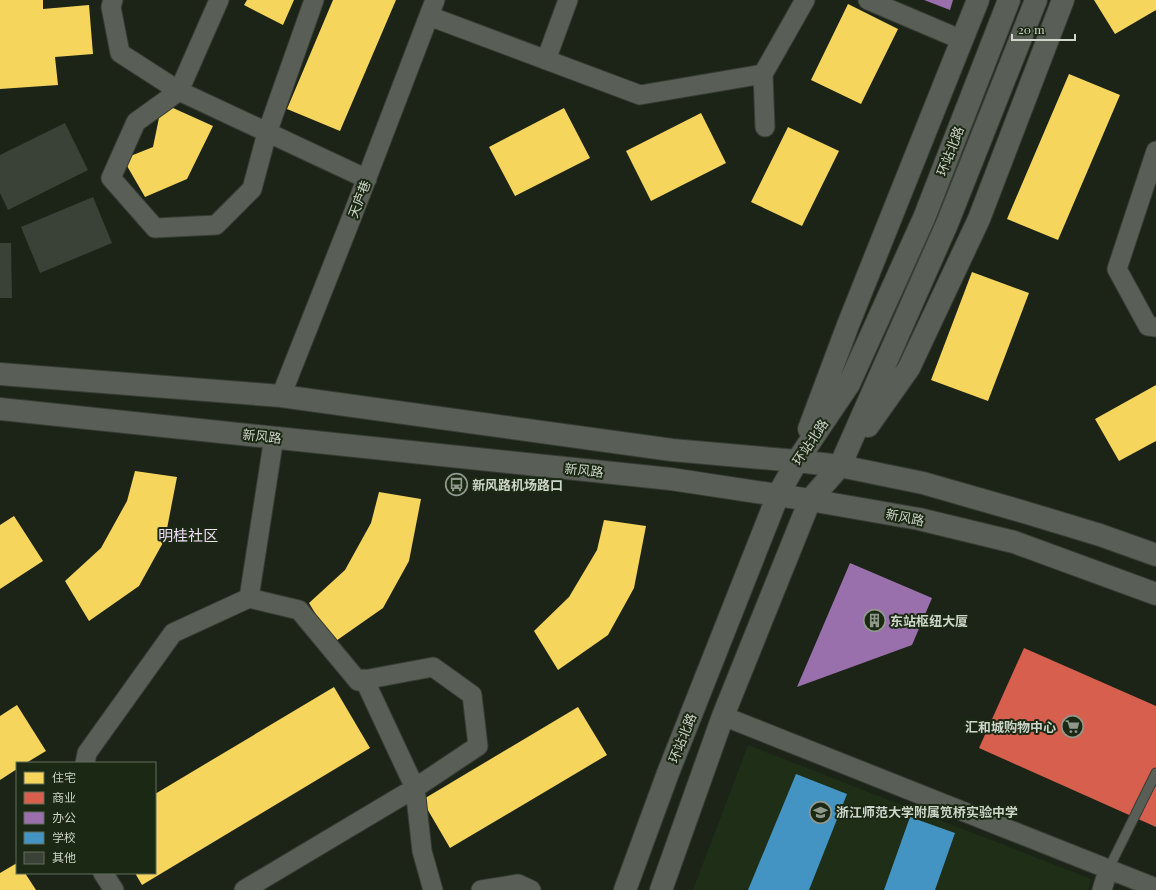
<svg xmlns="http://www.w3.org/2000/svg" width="1156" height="890" font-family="'Playfair Display','Noto Sans SC',serif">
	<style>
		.built { fill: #1f2e16 }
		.homes { fill: #f6d55c }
		.shops { fill: #d6604d }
		.offices { fill: #9970ab }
		.schools { fill: #4393c3 }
		.building { fill: #3a4136 }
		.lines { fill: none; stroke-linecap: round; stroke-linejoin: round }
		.lane-casing { stroke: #373c34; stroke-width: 11 }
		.street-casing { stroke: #373c34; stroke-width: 21 }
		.secondary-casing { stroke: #373c34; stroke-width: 24 }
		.lane { stroke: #595f56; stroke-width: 9 }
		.street { stroke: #595f56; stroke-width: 19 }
		.secondary { stroke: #595f56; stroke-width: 22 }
		.labels { text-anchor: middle; stroke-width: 4; stroke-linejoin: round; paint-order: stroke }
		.street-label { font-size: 13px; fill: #cdd6c9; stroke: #1b2814 }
		.poi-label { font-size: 13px; font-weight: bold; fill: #cdd6c9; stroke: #1b2814; text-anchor: start }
		.quarter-label { font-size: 15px; fill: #efddf6; stroke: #1b2814 }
	</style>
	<rect width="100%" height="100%" fill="#1c2418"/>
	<path class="built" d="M748,745L1091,879L1088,890H693Z"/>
	<path class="homes" d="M0,0H43V9L89,5L93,54L55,57L58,85L0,89Z
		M247,0H294L283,25L244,5Z
		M333,0H396L340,131L287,109Z
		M1094,0H1156V10L1115,34Z
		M848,4L898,29L861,104L811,80Z
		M1069,74L1120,95L1058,240L1007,219Z
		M162,103L213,126L187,179L145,197L123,159L153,147Z
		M564,108L590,158L515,196L489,147Z
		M701,113L726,163L651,201L626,151Z
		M788,127L839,151L802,226L751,202Z
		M972,272L1029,293L988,401L931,380Z
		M1156,385V441L1119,461L1095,419Z
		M135,471L177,477L165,539L139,586L89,621L65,581L101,548L127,501Z
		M379,492L421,499L409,561L383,608L333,643L309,603L345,570L371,523Z
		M14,516L43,561L0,589V525Z
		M604,520L646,526L634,588L608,635L558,670L534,631L569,597L597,550Z
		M334,687L370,748L142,885L135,873H155V794Z
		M17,705L46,751L26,763H17V769L0,780V716Z
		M578,707L607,755L450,848L422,800Z
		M17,863V873H25L36,890H0V873Z"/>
	<path class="shops" d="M1024,648L1156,706V827L979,748Z"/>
	<path class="offices" d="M924,0H953L950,10Z
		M850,563L932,598L912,645L797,687Z"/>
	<path class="schools" d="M796,774L847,794L809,890H748Z
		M910,817L955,833L935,890H884Z"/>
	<path class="building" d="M65,123L88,170L8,210L0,193V155Z
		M93,197L112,243L40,273L21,227Z
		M0,243H11L12,298H0Z"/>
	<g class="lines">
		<defs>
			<path id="lane" d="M1108,870L1156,773"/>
			<path id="street" d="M113,0L111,7L120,53L179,91L367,179
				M219,0L179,91L136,122L111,178L155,228L216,225L252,189L267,133L314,0
				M868,0L962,40
				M429,16L640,95L763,74L805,0
				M546,60L568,0
				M763,74L765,127
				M1156,151L1117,269L1148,326L1156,327
				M281,396L353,214L435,0
				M249,598L274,437
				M364,679L415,788L422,851L433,890
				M723,716L1156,888
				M85,763L87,753L173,633L249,598L299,610L358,681L433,667L472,695L478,746L415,788L244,890
				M103,873L114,890
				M481,890L518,884L531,890
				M1102,890L1108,870"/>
			<path id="secondary" d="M0,374L281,396L672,450L797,461L840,466L923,483L1024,512L1100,535L1156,555
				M0,409L671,479L810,500L919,519L1014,542L1156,594
				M868,426L909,368L979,219L1063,0
				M809,429L848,325L978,0
				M625,890L668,773L778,495L797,461L849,384L924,218L1009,0
				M661,890L723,716L810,500L840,466L947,224L1036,0"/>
		</defs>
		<use href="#lane" class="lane-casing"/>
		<use href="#street" class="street-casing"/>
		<use href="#secondary" class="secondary-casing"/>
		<use href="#lane" class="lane"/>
		<use href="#street" class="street"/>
		<use href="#secondary" class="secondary"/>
	</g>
	<defs>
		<symbol id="bus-ring" viewBox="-11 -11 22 22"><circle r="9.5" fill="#1b2814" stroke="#8f988b" stroke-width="1.5"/><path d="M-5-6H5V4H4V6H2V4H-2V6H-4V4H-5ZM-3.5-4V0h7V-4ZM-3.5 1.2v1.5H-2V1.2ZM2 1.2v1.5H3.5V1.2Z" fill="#8f988b"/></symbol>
		<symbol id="building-ring" viewBox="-11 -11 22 22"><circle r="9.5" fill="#1b2814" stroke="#8f988b" stroke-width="1.5"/><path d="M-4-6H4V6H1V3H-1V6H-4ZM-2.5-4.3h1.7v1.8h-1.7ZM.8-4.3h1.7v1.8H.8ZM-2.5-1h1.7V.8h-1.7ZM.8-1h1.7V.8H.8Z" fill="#8f988b"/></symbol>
		<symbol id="supermarket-ring" viewBox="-11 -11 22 22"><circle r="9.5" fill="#1b2814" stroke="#8f988b" stroke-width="1.5"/><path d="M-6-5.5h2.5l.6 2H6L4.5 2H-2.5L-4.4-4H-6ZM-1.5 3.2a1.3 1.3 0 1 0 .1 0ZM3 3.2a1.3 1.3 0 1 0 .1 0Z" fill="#8f988b"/></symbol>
		<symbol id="school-ring" viewBox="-11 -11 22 22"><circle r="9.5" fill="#1b2814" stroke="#8f988b" stroke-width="1.5"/><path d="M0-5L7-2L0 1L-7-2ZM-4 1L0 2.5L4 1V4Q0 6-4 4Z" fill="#8f988b"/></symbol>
	</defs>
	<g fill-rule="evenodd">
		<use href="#bus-ring" x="444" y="472" width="25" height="25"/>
		<use href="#building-ring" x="862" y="608" width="25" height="25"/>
		<use href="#supermarket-ring" x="1060" y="714" width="25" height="25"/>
		<use href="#school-ring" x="808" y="800" width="25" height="25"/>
	</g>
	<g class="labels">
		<g class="street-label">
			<text transform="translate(950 151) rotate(-69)" y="5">环站北路</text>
			<text transform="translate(359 199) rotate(-69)" y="5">天庐巷</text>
			<text transform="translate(262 436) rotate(6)" y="5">新风路</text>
			<text transform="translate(810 442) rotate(-56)" y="5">环站北路</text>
			<text transform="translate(584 470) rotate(6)" y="5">新风路</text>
			<text transform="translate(905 517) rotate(11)" y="5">新风路</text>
			<text transform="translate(682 738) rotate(-68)" y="5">环站北路</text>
		</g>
		<g class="poi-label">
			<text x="472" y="490">新风路机场路口</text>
			<text x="890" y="626">东站枢纽大厦</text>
			<text x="1056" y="732" text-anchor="end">汇和城购物中心</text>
			<text x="836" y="817">浙江师范大学附属笕桥实验中学</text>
		</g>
		<g class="quarter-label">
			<text x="188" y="541">明桂社区</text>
		</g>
	</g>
	<rect x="16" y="762" width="140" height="112" fill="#1b2814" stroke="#626e5c"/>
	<rect x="24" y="772" width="20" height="12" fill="#f6d55c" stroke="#626e5c"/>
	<text x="52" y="782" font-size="12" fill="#cdd6c9">住宅</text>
	<rect x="24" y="792" width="20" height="12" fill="#d6604d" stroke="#626e5c"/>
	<text x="52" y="802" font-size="12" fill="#cdd6c9">商业</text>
	<rect x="24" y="812" width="20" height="12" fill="#9970ab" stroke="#626e5c"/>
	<text x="52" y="822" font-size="12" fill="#cdd6c9">办公</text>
	<rect x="24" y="832" width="20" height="12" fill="#4393c3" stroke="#626e5c"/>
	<text x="52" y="842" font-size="12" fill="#cdd6c9">学校</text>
	<rect x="24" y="852" width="20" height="12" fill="#3a4136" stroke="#626e5c"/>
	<text x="52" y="862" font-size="12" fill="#cdd6c9">其他</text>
	<path d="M1012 34v6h63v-6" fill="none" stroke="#cdd6c9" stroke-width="2"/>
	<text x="1018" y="34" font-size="12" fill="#cdd6c9" stroke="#1b2814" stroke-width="3" paint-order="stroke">20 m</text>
</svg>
